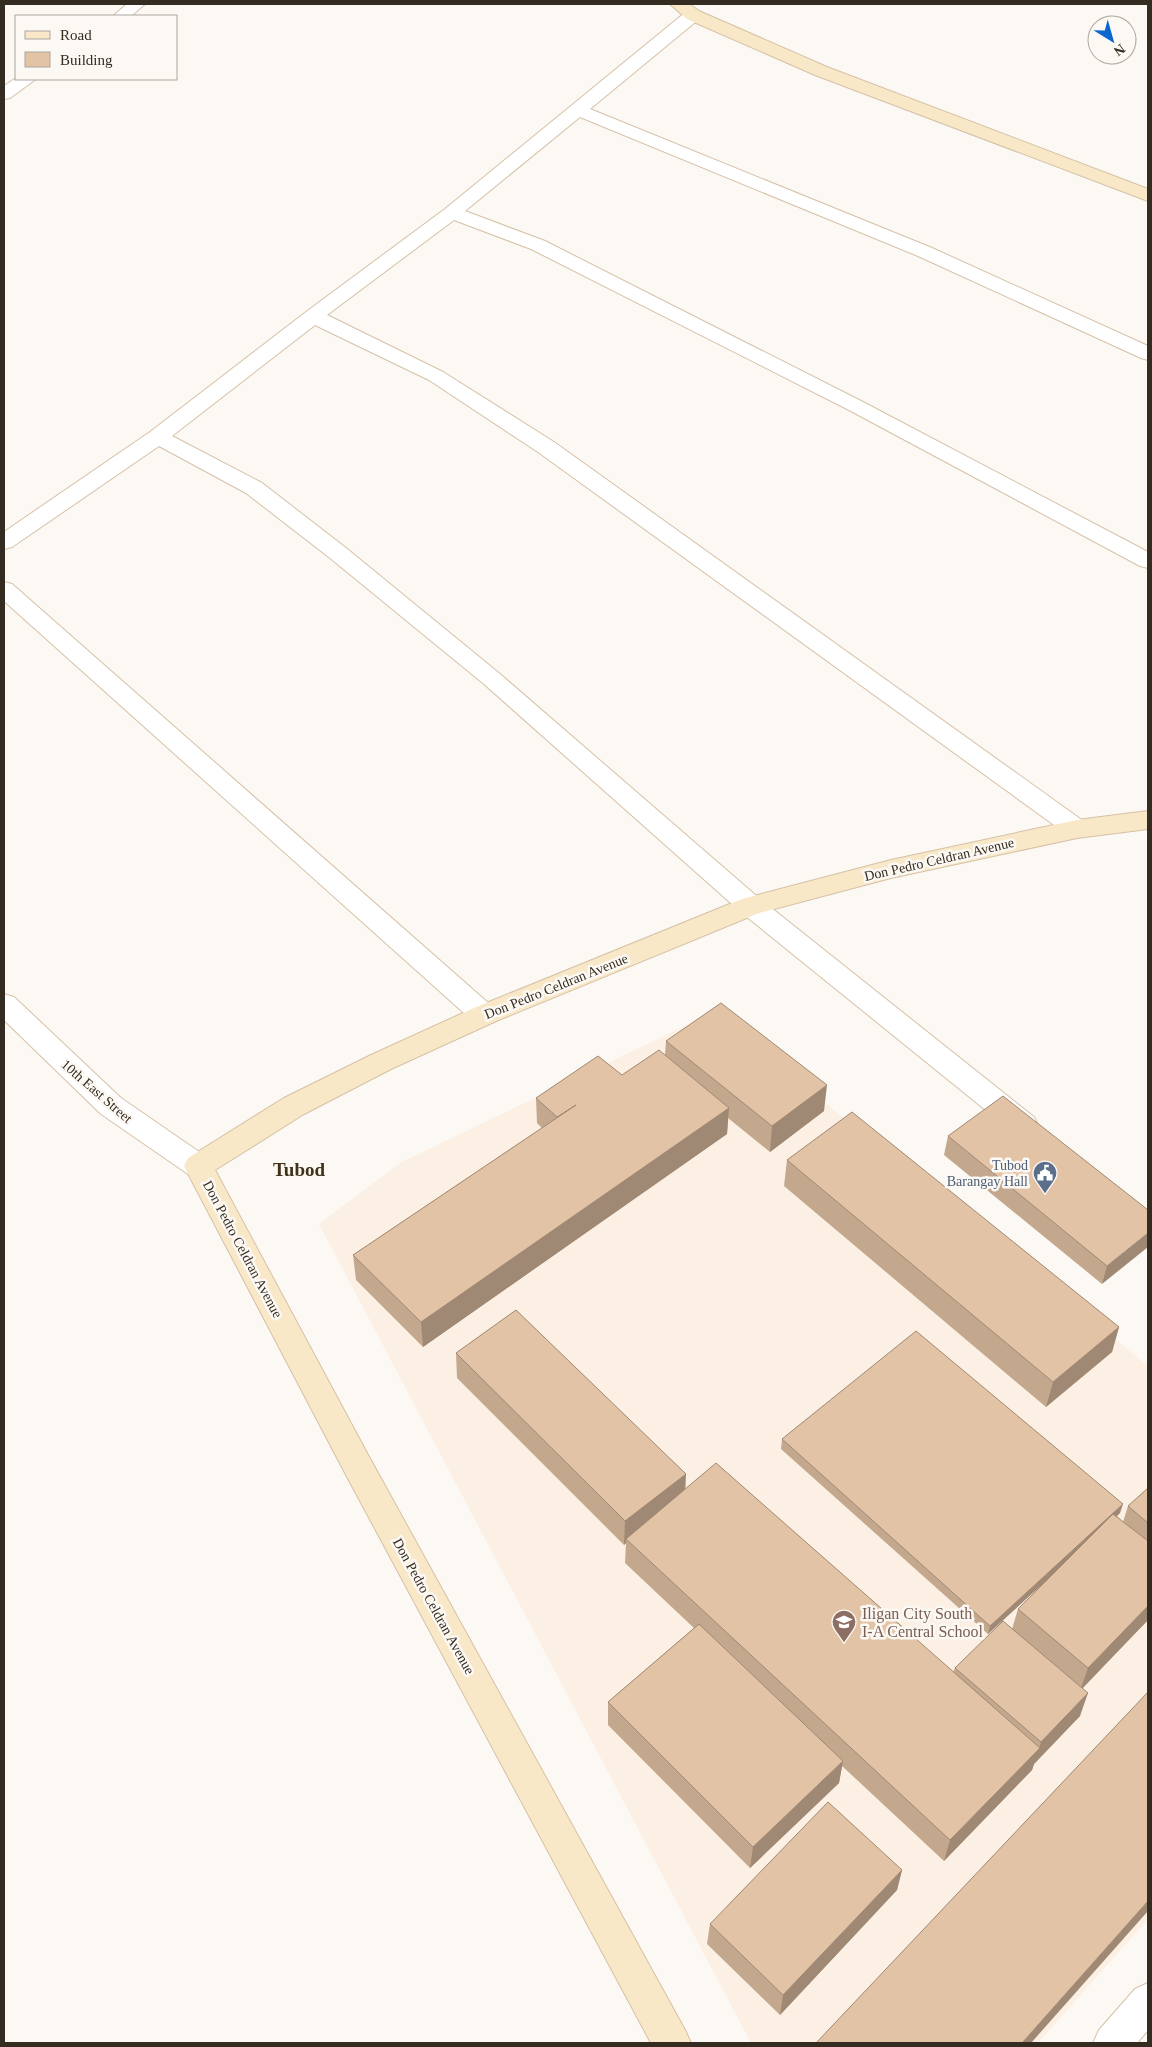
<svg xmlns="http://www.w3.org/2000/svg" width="1152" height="2047" font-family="'Times New Roman',serif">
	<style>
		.built { fill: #fbf0e3 }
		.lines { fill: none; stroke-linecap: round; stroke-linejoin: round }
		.street-casing { stroke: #d6c1a7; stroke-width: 2 }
		.secondary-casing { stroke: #d6c1a7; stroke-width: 2 }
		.street { fill: #fff; fill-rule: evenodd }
		.secondary { fill: #f8e8c8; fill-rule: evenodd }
		.wall { fill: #c3a88e }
		.shaded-wall { fill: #9f8874 }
		.building { fill: #e3c3a5; stroke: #9f8874 }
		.labels { text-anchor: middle; stroke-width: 5; stroke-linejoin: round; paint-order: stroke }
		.street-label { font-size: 14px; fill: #342c21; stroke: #fcf8f3 }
		.service-label { font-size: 14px; fill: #4e5e75; stroke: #fcf8f3; text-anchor: end }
		.near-education-label { font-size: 16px; fill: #785e54; stroke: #fcf8f3; text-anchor: start }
		.district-label { font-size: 19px; font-weight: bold; fill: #41311a; stroke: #fcf8f3 }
	</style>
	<rect width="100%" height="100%" fill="#fcf8f3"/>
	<path class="built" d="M714,1012L1148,1366V1919L1038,2043H751L319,1224L402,1162Z"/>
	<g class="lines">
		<defs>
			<path id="street" d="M127,4H145L131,16H113Z
				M693,10L699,11L701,15L699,19L590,109L932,248L1148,346V360L1141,358L918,256L580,117L465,211L545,241L863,402L1148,552V568L1140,566L849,410L531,249L454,220L327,315L443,372L554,442L1086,823L1090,829L1086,835L1077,838L1068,835L538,452L429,380L315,325L172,436L262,483L346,548L500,674L760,899L1034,1117L1038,1125L1034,1133L1024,1136L1014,1133L742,913L484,684L330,558L246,493L159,446L12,547L4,549V532L150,432L306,312L445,209L687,11Z
				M16,78L36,79L10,98L4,99V86Z
				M4,582L12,584L494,1008L498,1015L494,1022L484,1025L474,1022L4,601Z
				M4,994L14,997L121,1098L208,1158L212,1166L208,1174L198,1177L188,1174L101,1114L4,1020Z
				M1148,1983V2030L1137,2043H1093L1099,2030L1135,1989Z"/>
			<path id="secondary" d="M670,4H689L699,11L827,67L1148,189V201L815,75L687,19Z
				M1148,811V829L1077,838L891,878L759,913L494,1022L391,1069L304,1114L215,1170L367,1453L685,2030L691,2043H651L345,1473L184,1166L188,1158L284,1098L371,1055L474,1008L742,899L891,860L1077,820Z"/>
		</defs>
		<use href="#street" class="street-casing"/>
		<use href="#secondary" class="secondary-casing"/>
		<use href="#street" class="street"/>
		<use href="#secondary" class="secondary"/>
	</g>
	<path class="wall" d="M666,1041L824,1111L770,1152L728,1118L727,1134L423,1347L356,1280L353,1255L542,1128L537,1123L536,1098L622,1075L665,1055Z
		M948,1136L1148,1210L1102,1284L944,1155Z
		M787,1160L1119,1327L1112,1352L1046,1407L784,1186Z
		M456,1353L685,1489L953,1672L955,1668L1012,1629L1018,1609L1040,1586L988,1634L781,1449L782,1439L1120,1513L1117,1516L1123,1522L1128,1506L1148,1488V1620L1082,1688L1080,1716L1034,1764L1032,1770L944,1861L842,1766L839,1783L750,1868L608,1725V1702L694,1628L625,1563L626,1543L624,1545L457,1378Z
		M902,1870L897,1890L780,2015L707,1944L710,1924Z"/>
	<path class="shaded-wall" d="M827,1085L824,1111L770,1152L772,1126Z
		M729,1108L727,1134L423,1347L421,1322Z
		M1148,1233V1247L1102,1284L1107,1266Z
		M1119,1327L1112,1352L1046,1407L1053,1382Z
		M686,1474L685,1498L626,1539V1543L624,1545L625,1521Z
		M1123,1504L1120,1513L988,1634L990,1626Z
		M1148,1606V1620L1080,1691L1088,1668Z
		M1088,1693L1080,1716L1034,1764L1032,1770L944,1861L950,1840L1039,1749L1041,1742Z
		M843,1761L839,1783L750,1868L753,1847Z
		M902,1870L897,1890L780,2015L783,1995Z
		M1148,1901V1911L1031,2043H1022Z"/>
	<path class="building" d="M721,1003L827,1085L772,1126L666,1041Z
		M659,1050L729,1108L421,1322L353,1255L576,1105L557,1117L536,1098L598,1056L622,1075Z
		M1003,1096L1148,1210V1233L1107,1266L948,1136Z
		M852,1112L1119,1327L1053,1382L787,1160Z
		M516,1310L686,1474L625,1521L456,1353Z
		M916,1331L1123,1504L990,1626L782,1439Z
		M716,1463L1040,1748L950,1840L626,1539Z
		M1148,1488V1523L1128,1506Z
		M1113,1514L1148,1541V1606L1088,1668L1018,1609Z
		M1003,1621L1088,1693L1041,1742L955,1668Z
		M699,1624L843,1761L753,1847L608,1702Z
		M1148,1692V1901L1022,2043H816Z
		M828,1802L902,1870L783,1995L710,1924Z"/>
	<defs>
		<symbol id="civic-pin" viewBox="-11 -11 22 30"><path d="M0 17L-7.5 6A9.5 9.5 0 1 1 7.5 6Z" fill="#5c6f8a" stroke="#fcf8f3"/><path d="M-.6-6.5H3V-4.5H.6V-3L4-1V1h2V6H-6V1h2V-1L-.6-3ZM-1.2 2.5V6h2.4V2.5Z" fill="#fff"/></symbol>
		<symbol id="school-pin" viewBox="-11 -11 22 30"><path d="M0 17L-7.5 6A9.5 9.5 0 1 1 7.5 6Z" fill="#8d6e63" stroke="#fcf8f3"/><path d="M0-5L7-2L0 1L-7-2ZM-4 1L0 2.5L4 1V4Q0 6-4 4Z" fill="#fff"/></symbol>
	</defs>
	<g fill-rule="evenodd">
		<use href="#civic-pin" x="1031" y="1159" width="28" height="38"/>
		<use href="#school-pin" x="830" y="1608" width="28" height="38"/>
	</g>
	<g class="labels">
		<g class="street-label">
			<text transform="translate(939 859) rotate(-13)" y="5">Don Pedro Celdran Avenue</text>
			<text transform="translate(556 986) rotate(-22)" y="5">Don Pedro Celdran Avenue</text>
			<text transform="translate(97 1091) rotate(41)" y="5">10th East Street</text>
			<text transform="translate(243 1249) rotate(62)" y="5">Don Pedro Celdran Avenue</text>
			<text transform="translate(434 1606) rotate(61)" y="5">Don Pedro Celdran Avenue</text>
		</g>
		<g class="service-label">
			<text x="1028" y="1170">Tubod<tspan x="1028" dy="16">Barangay Hall</tspan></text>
		</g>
		<g class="near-education-label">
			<text x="862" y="1619">Iligan City South<tspan x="862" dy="18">I-A Central School</tspan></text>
		</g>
		<g class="district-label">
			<text x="299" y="1176">Tubod</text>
		</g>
	</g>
	<rect width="1152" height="2047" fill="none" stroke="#342c21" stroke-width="10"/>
	<rect x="15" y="15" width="162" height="65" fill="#fcf8f3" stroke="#aca69f"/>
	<rect x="25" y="31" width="25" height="8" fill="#f8e8c8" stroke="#aca69f"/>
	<text x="60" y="40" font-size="15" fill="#342c21">Road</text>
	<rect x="25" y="52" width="25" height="15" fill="#e3c3a5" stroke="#aca69f"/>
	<text x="60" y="65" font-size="15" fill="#342c21">Building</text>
	<g transform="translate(1112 40) rotate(143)"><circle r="24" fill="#fcf8f3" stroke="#aca69f"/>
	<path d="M0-4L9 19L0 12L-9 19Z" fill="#0a67d0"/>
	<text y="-8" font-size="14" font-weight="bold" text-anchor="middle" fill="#342c21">N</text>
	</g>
</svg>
